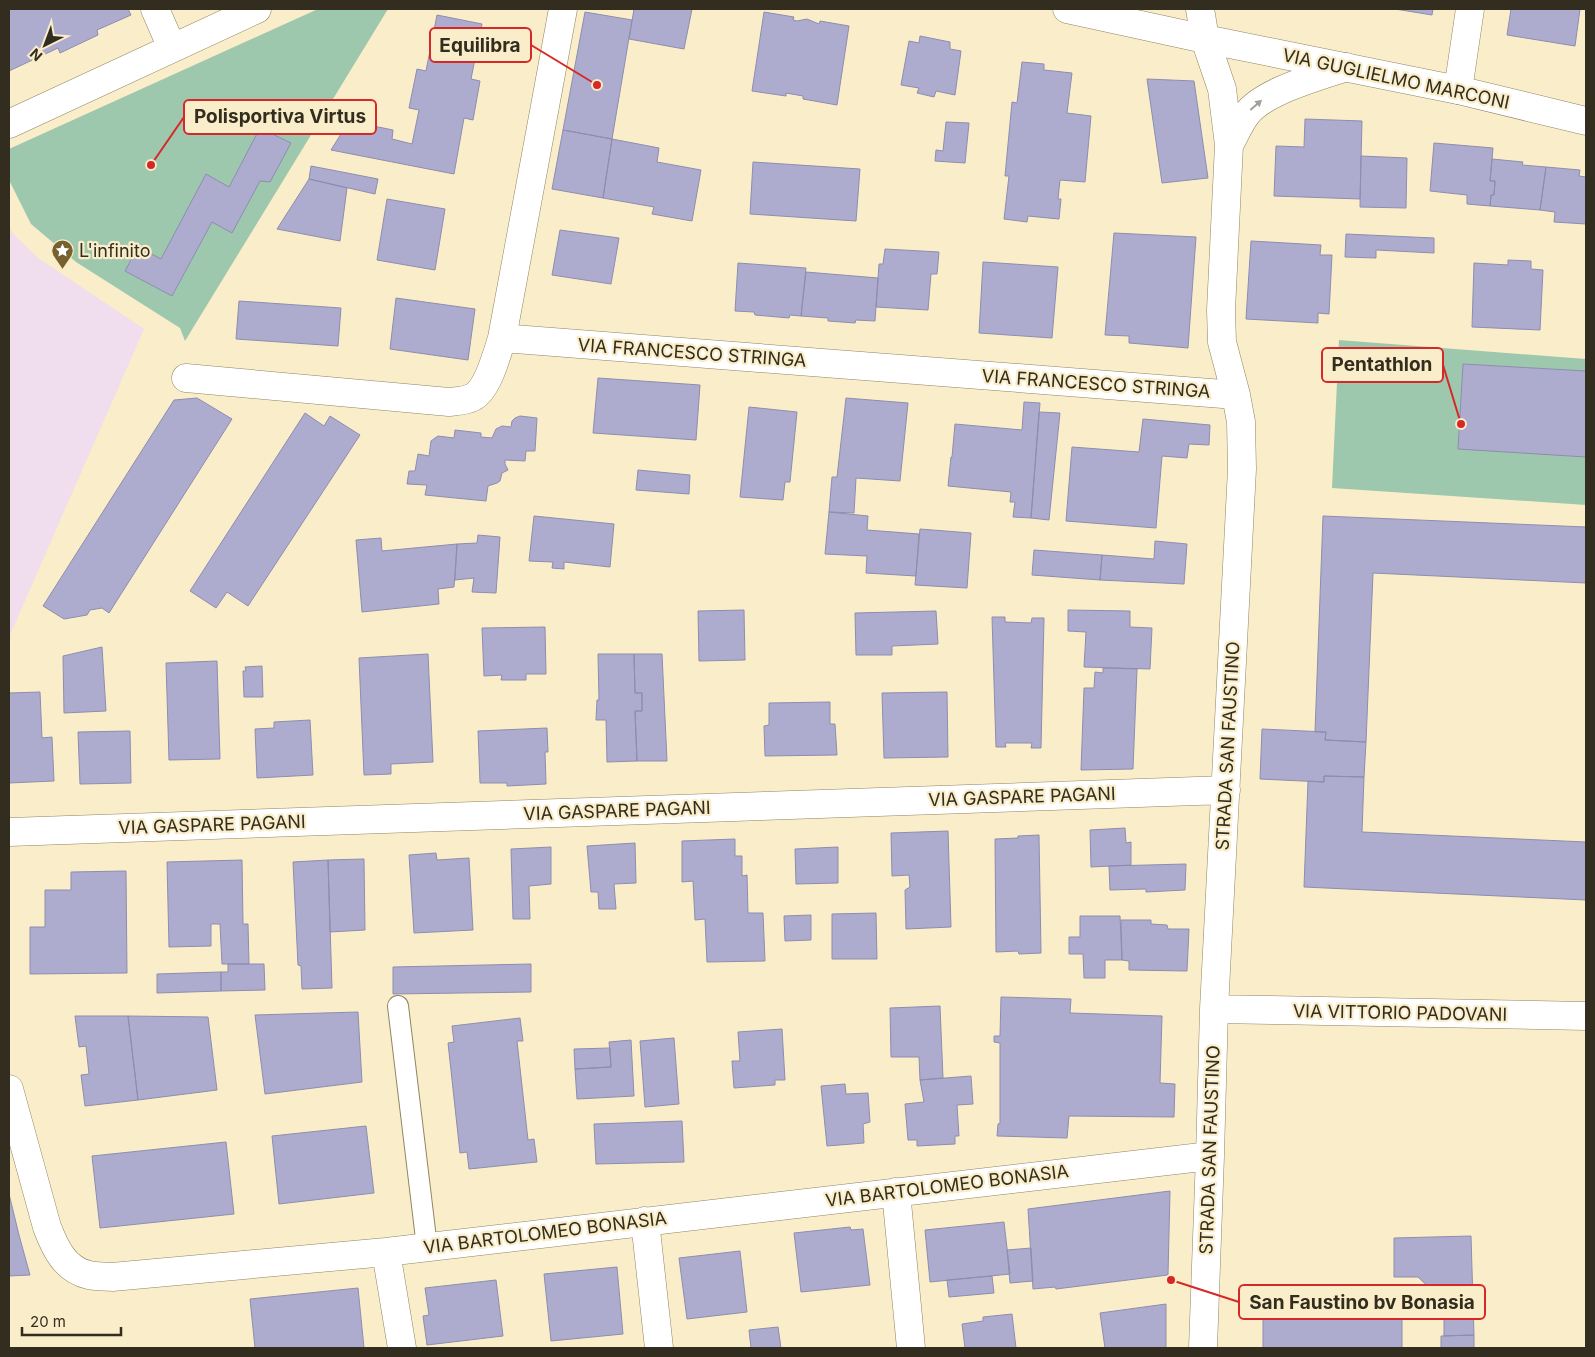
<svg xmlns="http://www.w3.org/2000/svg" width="1595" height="1357" font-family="Inter,sans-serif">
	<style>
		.education { fill: #f0dded }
		.green { fill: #9dc8ad }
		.building { fill: #adaccf; stroke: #8e8daf }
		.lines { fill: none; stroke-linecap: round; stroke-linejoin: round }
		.service-casing { stroke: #908463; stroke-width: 22 }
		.minor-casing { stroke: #908463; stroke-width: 29 }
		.tertiary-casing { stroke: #908463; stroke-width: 29 }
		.service { stroke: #fff; stroke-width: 20 }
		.minor { stroke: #fff; stroke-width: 28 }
		.tertiary { stroke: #fff; stroke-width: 28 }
		.oneway { fill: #a3a09a }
		.labels { text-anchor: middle; stroke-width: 4.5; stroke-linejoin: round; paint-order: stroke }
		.street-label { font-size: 18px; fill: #322d1f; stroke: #faedc9 }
		.poi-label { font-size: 18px; fill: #322d1f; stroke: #faedc9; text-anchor: start }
		.leader { fill: none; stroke: #d62828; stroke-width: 2 }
		.callout-dot { fill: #d62828; stroke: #faedc9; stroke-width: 2 }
		.callout { fill: #faedc9; stroke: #d62828; stroke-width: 2 }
		.callout-label { font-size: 19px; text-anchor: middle; font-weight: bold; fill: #322d1f }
	</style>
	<rect width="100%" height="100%" fill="#faedc9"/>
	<path class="education" d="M9,227L13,234L38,258L144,329L9,637Z"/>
	<path class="green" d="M318,9H388L185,341L180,328L76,262L31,224L9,180V149Z
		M1339,340L1586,359V505L1332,488Z"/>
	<path class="building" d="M9,9H128L131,15L97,30L98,35L60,53L58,48L9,71Z
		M634,9H692L684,49L629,39Z
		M1395,9H1433L1432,15Z
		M1511,9H1580L1575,46L1507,35Z
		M585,12L632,20L612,139L563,130Z
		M764,12L794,17L793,20L797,21L807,19L819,24L820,21L849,26L837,105L803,99V96L786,93V96L752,91Z
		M437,15L482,24L471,79L480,81L473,120L464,118L454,174L331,150L349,121L393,130L392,139L412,144L419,110L409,108L417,69L426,71Z
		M920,36L950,42V49L961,51L955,95L936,91L934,97L917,93L919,88L901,85L909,41L919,43Z
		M1022,62L1044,64V70L1072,73L1067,113L1091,116L1085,182L1060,180L1058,199H1061L1059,219L1028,216L1027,222L1004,219L1009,176H1005L1012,102L1017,103Z
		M1147,79L1194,81L1208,178L1162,183Z
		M1305,119L1362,121L1360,199L1274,196L1276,146L1304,147Z
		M946,122L969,123L965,163L935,161L936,150L943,151Z
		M260,128L291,143L270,182L260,181L232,233L212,222L172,296L125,271L138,247L161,259L206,174L229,187Z
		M563,130L612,139L603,198L552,189Z
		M612,139L659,148L657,162L701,170L692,221L652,214L654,207L603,198Z
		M1434,143L1493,148L1490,181H1495L1494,195H1491L1490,206L1467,204V195L1430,191Z
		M1361,156L1407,158L1406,208L1360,207Z
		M1492,159L1523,162L1522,165L1546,167L1540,210L1490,206L1491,195H1494L1495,181H1490Z
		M753,162L860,169L856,221L750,214Z
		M311,166L378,179L375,194L309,179Z
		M1546,167L1580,170L1579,176L1586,177V224L1554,222L1555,212L1540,210Z
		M309,179L347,188L340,241L277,229Z
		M387,199L445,209L435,270L377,260Z
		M560,230L619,238L611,284L552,275Z
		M1114,233L1196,237L1188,348L1129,343V336L1105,335Z
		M1346,234L1434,238V253L1376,250V258L1345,257Z
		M1251,241L1321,245L1320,255H1332L1329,314L1318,313V323L1246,319Z
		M885,249L939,252L937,274H931L928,310L876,307L879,264H883Z
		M1508,260L1531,261V269L1543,270L1540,330L1472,327L1474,263L1508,265Z
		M983,262L1058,267L1052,338L979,333Z
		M738,263L806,268L801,316L790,315L789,318L755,315L754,312L735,311Z
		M806,272L878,278L875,321L856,320L855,323L828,321V318L801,316Z
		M396,298L475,309L468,360L390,349Z
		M239,301L341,308L338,346L236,339Z
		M1463,364L1586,371V457L1458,449Z
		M598,378L700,385L696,440L593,433Z
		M197,398L232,419L109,613L102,608L90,610L87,615L64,619L43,606L174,400Z
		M846,398L908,403L900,481L856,478L854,513L829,512L832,477H837Z
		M1024,402L1040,403L1031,518L1013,517L1015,502H1010L1011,492L948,486L951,457H952L955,424L1022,430Z
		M749,407L797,412L790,482H785L783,500L740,497Z
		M1039,412L1060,413L1049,520L1031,518Z
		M305,413L324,426L330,416L360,435L248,606L227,592L216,608L190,591Z
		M520,416L537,418L535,451H526L525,461L505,460V464L508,470L502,473L500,481L497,483L488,486L486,501L425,495L427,485L407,484L409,471H415L418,454L429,456L431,441L435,438L438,436L454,438L455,430L481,433V437L492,438L496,429L502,426L511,427L512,421L515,418Z
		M1143,419L1210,425L1209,445L1189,444L1187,458L1162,456L1156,528L1066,521L1072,447L1139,452Z
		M638,470L690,475L689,494L636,490Z
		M829,512L868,516L867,530L919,534L916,576L866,573L867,556L825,554Z
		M534,516L614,524L610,567L564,562V569L552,568L553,562L529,561Z
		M1323,516L1586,527V583L1373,573L1366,742L1325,740L1326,732H1315Z
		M920,529L971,533L967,588L915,585Z
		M478,535L500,537L496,593L472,592L474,578L455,580L457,544L477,543Z
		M381,538L382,551L457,544L454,587L438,589L439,604L362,612L356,540Z
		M1155,541L1187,544L1184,584L1100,580L1102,555L1154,559Z
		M1034,550L1102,555L1100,580L1032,575Z
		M744,610L745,660L699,661L698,611Z
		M1068,610L1130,611V627L1152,628L1150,669L1084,667L1086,632L1068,631Z
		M936,611L938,644L892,646V655H856L855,613Z
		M992,617H1005V622L1031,623L1032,618H1044L1041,748H1031L1032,743H1005L1006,747H996Z
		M545,627L546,674H526V680H501L502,675L484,676L482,628Z
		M102,647L106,711L64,713L63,656Z
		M428,654L433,762L391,764V774L364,775L359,658Z
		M598,654H634L635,693H642V711H635L637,761L607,762L606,720H596L597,700H599Z
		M634,654H662L667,761H637L635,711H642V693H635Z
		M217,661L220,759L169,760L166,663Z
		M262,666L263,697H244L243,671H246L245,667Z
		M1103,668L1137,669L1133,769L1081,770L1084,688H1094L1095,672L1103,673Z
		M40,692L42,738L52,737L54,781L9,783V693Z
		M947,692L948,757L884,758L882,693Z
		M830,702V724H835L837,755L765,756L764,726L769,725V703Z
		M310,720L313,775L257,778L255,729L274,728V722Z
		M547,728L548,752H545L546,784L507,786V783H480L478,731Z
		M1262,729L1326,732L1325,740L1366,742L1364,777L1324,776V782L1260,779Z
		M130,731L131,783L80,784L78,732Z
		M1324,776L1364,777L1362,832L1586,842V900L1304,887L1308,781L1324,782Z
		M1125,828L1126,843L1131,842V865L1091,867L1090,830Z
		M948,831L951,927L906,929L905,890L910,887L909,875L892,876L891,833Z
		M1039,835L1041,953L1019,954L1018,951L996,952L995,839L1018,838V836Z
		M735,839V856H742V876L747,875L748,913H763L765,961L707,962L705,919L695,920L693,881L682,882V841Z
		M635,843L636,883L614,884L616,909H599L598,892H591L587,846Z
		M551,847V884L529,886L530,919H513L511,849Z
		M838,847V883L796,884L795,849Z
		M436,853L437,860L469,858L473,930L414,933L409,855Z
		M364,859L365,930L330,932L328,860Z
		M242,860L243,924H248L249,964H222L220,924H211V946L169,947L167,862Z
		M328,860L332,988L302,989L301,966L298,965L293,862Z
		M1186,864L1185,890L1146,892V889L1110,890L1109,866Z
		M126,871L127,973L30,974V927H45V890H71V872Z
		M876,913L877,959H832V914Z
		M811,915V940L785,941L784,916Z
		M1080,916H1120L1122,960H1105V978H1084L1083,954H1069V937H1080Z
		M1121,920H1151V924L1167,925L1168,929H1189L1187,971L1129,970V961L1122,960Z
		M228,964H264L265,990L221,991V972H228Z
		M531,964V992L393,994V967Z
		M221,972V991L157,993V974Z
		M1001,997L1071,999L1070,1013L1162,1016L1160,1083L1175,1084L1174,1117L1069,1116L1067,1138L997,1136L998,1124L1000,1123V1043L994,1042V1036H1000Z
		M940,1006L943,1078L920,1080L919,1057H891L890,1008Z
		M358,1012L362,1082L265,1094L255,1015Z
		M75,1016H128L138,1100L85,1106L81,1075L89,1074L86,1046L79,1047Z
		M128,1016L208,1017L217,1090L138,1100Z
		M520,1018L523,1041H517L528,1140L534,1139L537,1162L469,1169L467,1152L460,1153L448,1043L454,1042L452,1026Z
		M782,1029L785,1080H775V1085L734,1088L732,1061H740L738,1032Z
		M674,1038L679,1104L645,1107L640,1041Z
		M631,1040L634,1096L577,1099L575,1069L611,1067L609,1042Z
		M610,1048L611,1067L575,1069L574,1049Z
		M971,1076L973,1104L957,1105L959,1136H955V1144L917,1146V1140H908L905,1104L924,1102L920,1080Z
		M845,1084L846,1094L868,1093L870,1122L863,1124L864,1143L827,1146L821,1086Z
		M682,1121L684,1162L596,1164L594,1124Z
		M366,1126L374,1193L279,1204L272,1136Z
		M226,1142L234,1214L100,1228L92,1156Z
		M1170,1191L1168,1275L1056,1289L1055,1287L1033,1289L1028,1209Z
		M9,1194L19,1235L30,1275L9,1276Z
		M1004,1222L1010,1274L930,1282L925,1230Z
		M850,1227L851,1230L863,1229L870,1285L801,1292L794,1233Z
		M1471,1236L1474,1335L1444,1336V1318H1436L1435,1293L1418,1277H1394V1238Z
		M1031,1248L1033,1281L1010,1283L1007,1250Z
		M740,1251L747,1312L687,1319L679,1258Z
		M617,1267L623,1334L551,1341L544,1274Z
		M992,1276L994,1293L949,1297L947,1280Z
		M496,1280L503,1336L427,1345L423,1316L429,1315L425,1288Z
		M358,1288L364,1348H255L250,1299Z
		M1166,1304V1348H1105L1100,1313Z
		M1263,1312H1402V1348H1263Z
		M1012,1314L1016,1348H965L962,1324L983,1321V1317Z
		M778,1327L781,1348H751L749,1330Z
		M1474,1335V1348H1441V1336Z"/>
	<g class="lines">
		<defs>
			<path id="service" d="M398,1006L427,1247"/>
			<path id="minor" d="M155,9L172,48
				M1200,9L1205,39L1222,89L1229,145L1221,310L1222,342L1236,395L1241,422L1242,469L1214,1009L1210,1156L1203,1348
				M1458,90L1470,9
				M9,124L257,9
				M1229,145C1235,135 1239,124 1246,115C1263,91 1318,77 1346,67
				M502,338L563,9
				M186,378L449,402C457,401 466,401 473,397C488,389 497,354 502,338L1236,395
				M9,832L1226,790
				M1214,1009L1586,1016
				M9,1089L47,1227C55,1248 65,1270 89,1275C96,1277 105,1276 112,1277L386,1252L1210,1156
				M896,1192L911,1348
				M645,1221L659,1348
				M386,1252L402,1348"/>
			<path id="tertiary" d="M1067,9L1205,39L1458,90L1586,121"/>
		</defs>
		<use href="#service" class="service-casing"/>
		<use href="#minor" class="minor-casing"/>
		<use href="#tertiary" class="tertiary-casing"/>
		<use href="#service" class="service"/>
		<use href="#minor" class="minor"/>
		<use href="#tertiary" class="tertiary"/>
	</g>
	<defs><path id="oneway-solid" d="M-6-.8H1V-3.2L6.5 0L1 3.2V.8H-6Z" transform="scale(1.25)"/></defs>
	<use class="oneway" href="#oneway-solid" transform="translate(1256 105) rotate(-41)"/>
	<defs>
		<symbol id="sight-pin" viewBox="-11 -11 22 30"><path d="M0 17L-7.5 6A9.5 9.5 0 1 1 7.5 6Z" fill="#756230" stroke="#faedc9"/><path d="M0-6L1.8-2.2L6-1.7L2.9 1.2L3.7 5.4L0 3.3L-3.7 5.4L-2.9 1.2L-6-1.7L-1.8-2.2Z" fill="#fff"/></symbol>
	</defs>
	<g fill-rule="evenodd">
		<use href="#sight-pin" x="50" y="238" width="25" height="34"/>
	</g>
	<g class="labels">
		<g class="street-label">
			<text transform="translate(1396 79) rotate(12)" y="6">VIA GUGLIELMO MARCONI</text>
			<text transform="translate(692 353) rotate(4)" y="6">VIA FRANCESCO STRINGA</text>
			<text transform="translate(1096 384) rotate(4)" y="6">VIA FRANCESCO STRINGA</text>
			<text transform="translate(1228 746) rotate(-87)" y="6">STRADA SAN FAUSTINO</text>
			<text transform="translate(1022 797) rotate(-2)" y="6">VIA GASPARE PAGANI</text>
			<text transform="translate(617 811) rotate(-2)" y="6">VIA GASPARE PAGANI</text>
			<text transform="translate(212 825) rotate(-2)" y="6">VIA GASPARE PAGANI</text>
			<text transform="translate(1400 1013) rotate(1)" y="6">VIA VITTORIO PADOVANI</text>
			<text transform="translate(1210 1150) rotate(-88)" y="6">STRADA SAN FAUSTINO</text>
			<text transform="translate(947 1186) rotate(-7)" y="6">VIA BARTOLOMEO BONASIA</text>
			<text transform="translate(545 1233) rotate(-7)" y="6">VIA BARTOLOMEO BONASIA</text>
		</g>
		<g class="poi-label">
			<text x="79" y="257">L'infinito</text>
		</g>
	</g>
	<path class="leader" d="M597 85L531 45M151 165L184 117M1461 424L1443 365M1171 1280L1239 1302"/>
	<g class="callout-dot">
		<circle cx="597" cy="85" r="5"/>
		<circle cx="151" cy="165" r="5"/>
		<circle cx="1461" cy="424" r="5"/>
		<circle cx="1171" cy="1280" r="5"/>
	</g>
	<g class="callout">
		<rect x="430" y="28" width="101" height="34" rx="5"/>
		<rect x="184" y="100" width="192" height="34" rx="5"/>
		<rect x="1322" y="348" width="121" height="34" rx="5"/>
		<rect x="1239" y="1285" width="246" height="34" rx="5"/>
	</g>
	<g class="callout-label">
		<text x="480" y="52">Equilibra</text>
		<text x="280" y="123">Polisportiva Virtus</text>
		<text x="1382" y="371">Pentathlon</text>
		<text x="1362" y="1309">San Faustino bv Bonasia</text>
	</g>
	<rect width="1595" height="1357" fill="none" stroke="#322d1f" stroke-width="20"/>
	<g transform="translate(45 45) rotate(222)" stroke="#faedc9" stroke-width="4" paint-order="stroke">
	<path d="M0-4L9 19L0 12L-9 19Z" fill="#322d1f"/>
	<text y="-8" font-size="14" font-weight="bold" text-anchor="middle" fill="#322d1f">N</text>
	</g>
	<path d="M22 1327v8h99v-8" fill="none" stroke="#322d1f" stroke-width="2.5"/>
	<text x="30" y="1327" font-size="15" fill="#322d1f" stroke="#faedc9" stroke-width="4" paint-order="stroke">20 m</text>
</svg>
